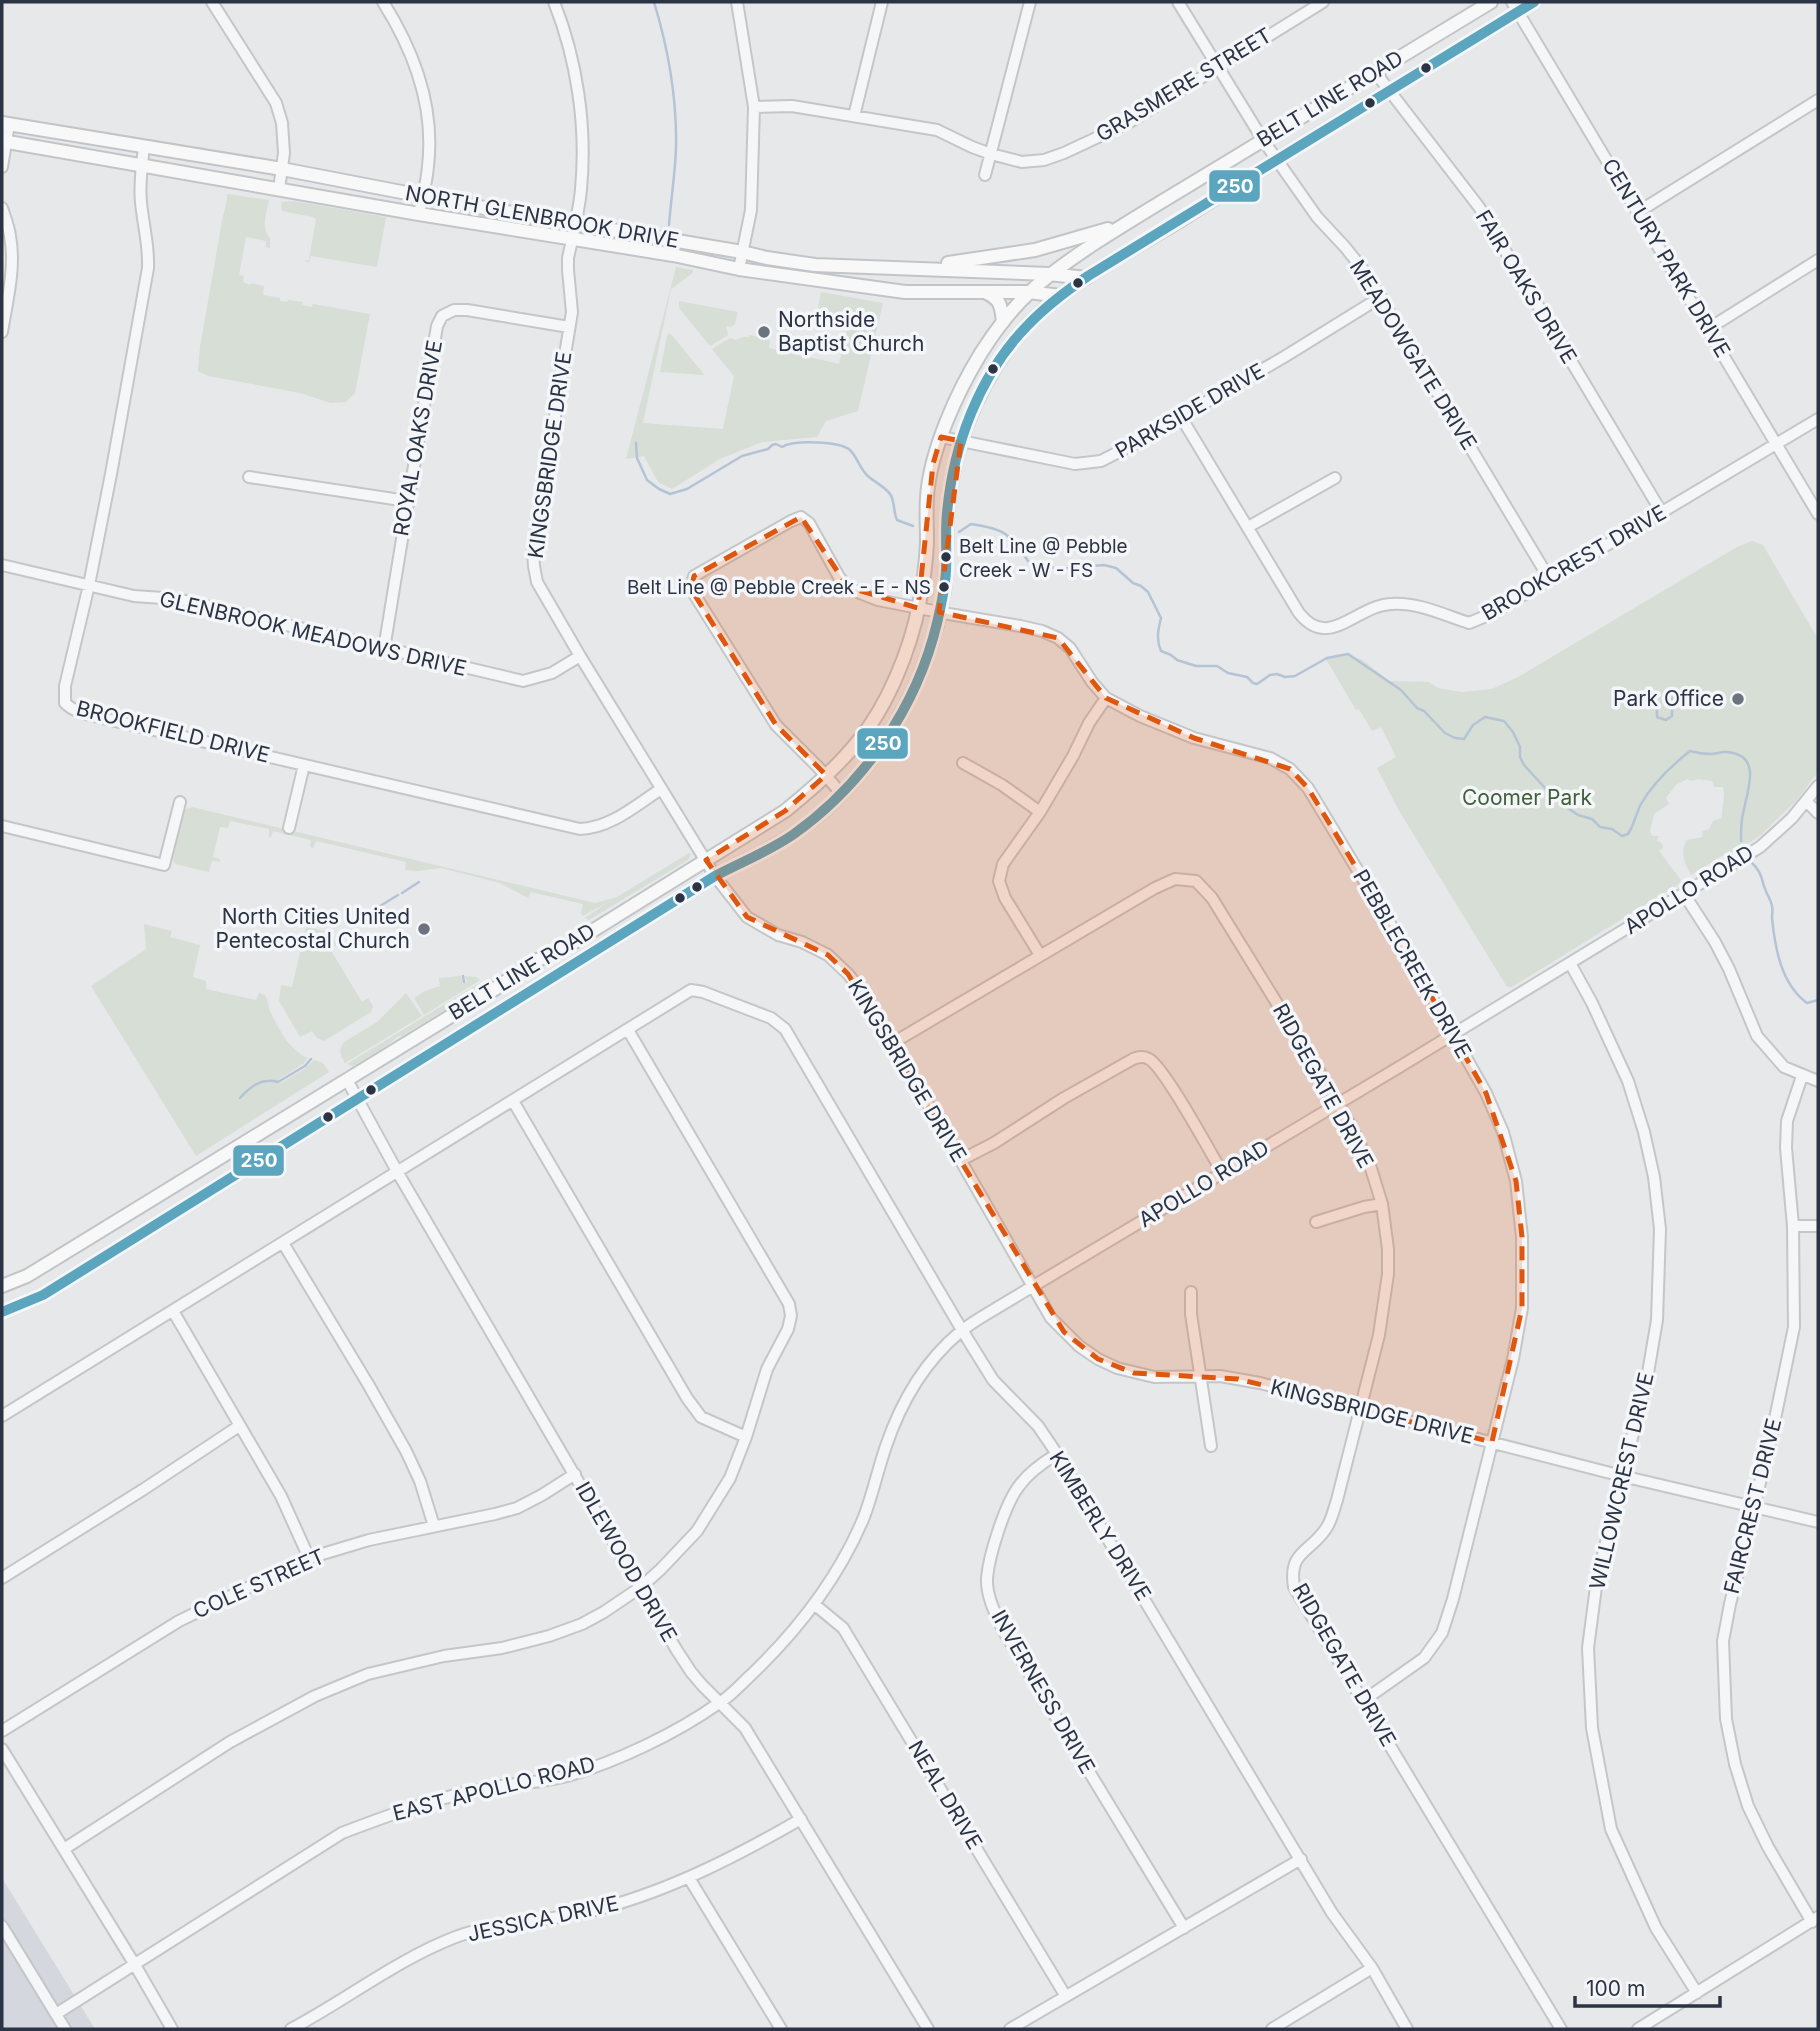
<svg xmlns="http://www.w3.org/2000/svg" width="1820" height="2031" font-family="Inter,sans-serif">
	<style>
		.built { fill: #d4d7dd }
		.green { fill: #d6ded6 }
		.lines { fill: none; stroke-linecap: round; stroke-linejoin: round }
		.stream { stroke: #b4c4d5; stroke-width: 2.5 }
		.minor-casing { stroke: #c4c6c8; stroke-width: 14 }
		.major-casing { stroke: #c2c5c8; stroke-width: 16 }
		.minor { stroke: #f5f6f7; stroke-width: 10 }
		.major { stroke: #f8f8f8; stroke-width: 12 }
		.bus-1-casing { stroke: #f4f6f9; stroke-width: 16 }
		.bus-1 { stroke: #5ba6be; stroke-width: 10 }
		.marked { fill: #df570f; fill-opacity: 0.2; stroke: #df570f; stroke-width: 5; stroke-dasharray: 14 9; stroke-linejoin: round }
		.bus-dot { fill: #2b3445; stroke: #f4f6f9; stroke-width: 2.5 }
		.poi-dot { fill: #6c737f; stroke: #f4f6f9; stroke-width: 2.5 }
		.labels { text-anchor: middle; stroke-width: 7; stroke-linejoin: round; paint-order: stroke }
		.bus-label { font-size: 19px; fill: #2b3445; stroke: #f4f6f9; text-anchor: start }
		.street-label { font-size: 21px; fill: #2b3445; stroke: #f4f6f9 }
		.poi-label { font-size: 21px; fill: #2b3445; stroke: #f4f6f9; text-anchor: end }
		.park-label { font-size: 21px; fill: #3f6138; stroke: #f4f6f9 }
		.line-badge { stroke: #f4f6f9; stroke-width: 2.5 }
		.badge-label { font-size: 19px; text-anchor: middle; font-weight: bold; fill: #fff }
	</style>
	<rect width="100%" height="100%" fill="#e6e8ea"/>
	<path class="built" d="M2,1878L95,2029H2Z"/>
	<path class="green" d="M227,194L269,200C267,213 260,228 270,238V248L266,247V241L246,237L239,275L244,276L243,282L250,285L251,283L264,286L263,295L280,298V301L287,302L288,300L303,302L302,305L312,307L313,304L370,314L355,393L346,402L331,403L300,393L208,376L198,371L200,347L222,221L227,200Z
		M294,201L386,217L377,267L311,256L309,262L303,261L309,260L316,219L313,217L282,211L281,202Z
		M676,267L693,270V273L671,289L643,423L723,429L734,376L712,349L730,338L736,340L743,337H749V335L770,340L769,348L839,364L849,323L832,318L831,321L816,318L821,292L883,303L858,411L826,421L817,437L762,442L720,459L672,489L658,482L644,456L626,459Z
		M679,301L738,312L735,324L731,327L726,326L728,335L710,346L679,308Z
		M670,333L703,373L704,375L660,372L667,336Z
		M1752,541L1763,545L1818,639V772L1796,801L1776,820L1761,835L1727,857L1725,854L1691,875C1685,864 1679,852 1687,840L1702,837L1703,831L1709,829L1713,821L1722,818C1721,808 1726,797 1723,787H1714L1712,781L1698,779L1691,781L1687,779L1676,785L1666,798L1669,804L1654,814L1650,831L1652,836H1659L1657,841L1662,843L1663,848L1659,851L1681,880L1679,884L1512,987H1507L1398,809L1377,768L1396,757L1381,727L1372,731L1359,709L1356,710L1326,659L1348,655L1361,659L1389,681L1429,682L1438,688L1462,692L1492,689L1520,676L1737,547Z
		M192,807L595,903L617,897L689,853L691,854L688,860L589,920L585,918L608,902L583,916L581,913L583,904L531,892L528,898L526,897L500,883L441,868L417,871L405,870L406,862L316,841L313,848L310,847L311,840L273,831L271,837L269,838V829L230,821L228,828L220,827L213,857L220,859V862L212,861L209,872L175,864L171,856L180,814L184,810Z
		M144,924L172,931L170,937L200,945L193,977L206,981V989L256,1000L259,993L265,995C268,1000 268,1006 270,1011C278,1028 290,1051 308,1058L303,1064L279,1079V1084L306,1068L314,1060L323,1063L329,1072L196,1156L91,986L146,949Z
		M306,927L332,933L336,945L330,949L362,1002L368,998L373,1006L371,1012L324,1041L317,1038L312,1031L300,1037L279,1001L281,985L292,987Z
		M461,976L463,984L467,982L465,976L476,977L480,980L424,1015L414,998L425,991L440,986L439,978Z
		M481,982L479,989L402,1036H398L388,1045L357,1064L352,1066L347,1064Z
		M406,993L422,1016L345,1063L341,1056L340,1050L344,1042L377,1022Z"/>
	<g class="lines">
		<path class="stream" d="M654,2C668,48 677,99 676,148C675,174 671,199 669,225
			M636,443L637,458L647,480L659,489L670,494L687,489L742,456L768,449L772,445L776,444L782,447C793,440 840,441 850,450C858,458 860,470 869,477C875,482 885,487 890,494C895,501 893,511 897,520L913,526
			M959,532L971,524C1005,529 1009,533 1028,561L1058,569L1104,565L1116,568L1133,583L1141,586L1148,592L1161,618C1158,630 1156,640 1161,651L1171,655L1177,660L1196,666H1217L1228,673L1247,677L1253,683L1257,684L1270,675L1277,674L1285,677L1295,676L1327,658L1348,654L1401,690L1417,708L1424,711L1445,733L1455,738L1464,739L1473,725L1485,717L1504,721L1513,732L1520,747V757L1524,765L1556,800L1578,815L1592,819L1600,827L1612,829L1622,836L1628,834C1634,825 1636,814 1641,804C1653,783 1671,766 1690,751C1697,753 1705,754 1712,754C1721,753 1722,750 1733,753C1762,759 1746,794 1743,814C1741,821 1741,833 1741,841
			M1657,706V717L1666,720L1672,716V699L1677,696
			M1751,862C1760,870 1761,876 1764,886C1766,893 1771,900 1772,906C1773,910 1772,914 1772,918C1775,948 1781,984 1807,1003L1818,1000
			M402,893L419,882
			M367,914L398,895
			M346,923L351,924L362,917
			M463,976L464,982
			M240,1098C250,1087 262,1077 278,1082L305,1066L311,1059"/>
		<defs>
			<path id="minor" d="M212,2L276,103L282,123L284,153L279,189
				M383,2C414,51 435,107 428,166C427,182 422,198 419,214
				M554,2C577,60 587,126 581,189C579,212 573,235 568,258V270L572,312L533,551L534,566L537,582L580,656L715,876L747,917L778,935L802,942L828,955L848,974L863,993L880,1028L934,1114L1051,1318L1079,1346L1098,1359L1117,1368L1154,1377L1220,1376L1260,1383L1622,1476L1818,1522
				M737,2L754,107L751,210L739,269
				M1178,2L1263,140L1317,217L1345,247L1365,272L1550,580
				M1512,2L1818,514
				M1375,72L1479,207L1662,513
				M754,107L792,106L937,130L972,147L991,154L1022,162L1044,160L1064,153L1128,123L1323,2
				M854,116L882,2
				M144,147C142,165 139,184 141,202C143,225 149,244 148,268L111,474L89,585L65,686V703C74,712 86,714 98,717L580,829C611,828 636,805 661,789
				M2,167L9,124
				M985,175L1030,2
				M2,208C5,217 9,227 10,236C16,267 7,301 2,332
				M1638,212L1818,100
				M1708,329L1818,260
				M1181,417L1299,613C1329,651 1355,606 1391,604C1418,602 1444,615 1469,623L1491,614L1818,419
				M941,437L1075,464L1101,461L1132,445L1284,357L1381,297
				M249,477L407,501
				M1248,527L1335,478
				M2,565L134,596L177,599L523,681L552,673L580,656
				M384,649L437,326L442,316L454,310H467L569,327
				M963,763L1002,785L1040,812
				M841,793L818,767L776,725L691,589L694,576L791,521L801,517L809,523L839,577L848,587L860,593L878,600L949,614L1020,626L1042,631L1058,638L1070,648L1092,682L1106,698L1140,716L1194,738L1270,758L1290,769L1308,788L1395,932L1486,1093L1503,1132L1516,1181L1522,1237V1308L1513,1359L1453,1599L1442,1633L1424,1658L1363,1701
				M1807,802L1818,813
				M2,826L164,865L180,802
				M289,828L304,765
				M1684,894L1715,942L1729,969L1757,1036L1784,1067L1818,1081
				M1040,955L1005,898L999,881L1003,864L1040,812L1073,756L1089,723L1106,698
				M1570,963L1592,1003L1628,1081L1644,1132L1654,1177L1660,1229L1657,1320L1648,1373L1597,1579L1588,1648L1592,1728L1611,1829L1656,1928L1697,1993
				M891,1044L1155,888L1175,879L1196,881L1212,898L1339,1104L1369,1162L1382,1204L1388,1249V1274L1379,1335L1337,1500C1334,1509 1332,1519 1327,1527C1311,1553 1288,1550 1294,1587L1561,2029
				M1802,1076L1787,1121L1786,1148L1793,1226L1794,1327L1771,1438L1730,1604L1723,1641L1726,1719L1735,1764L1748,1806L1768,1847L1812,1922
				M347,1080L398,1173L676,1649L691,1672L702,1685L745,1728L928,2029
				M513,1101L687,1398L701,1417L746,1437
				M961,1160L994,1143L1064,1098L1133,1059C1138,1057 1144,1056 1149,1059C1165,1068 1210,1152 1222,1172
				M1316,1222L1364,1207L1382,1204
				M1793,1226H1818
				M283,1243L368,1384L406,1451L420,1481L434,1526
				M1191,1292V1314L1211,1446
				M173,1311L281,1496L309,1558
				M2,1416L691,990L703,992L771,1018L785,1029L962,1330L993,1380L1038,1426L1057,1454L1332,1913L1372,1968L1407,2029
				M1057,1454C1042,1463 1029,1472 1019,1486C1005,1504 989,1555 987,1578C986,1596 996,1615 1003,1630L1184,1928
				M2,1578L144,1489L239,1426
				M814,1604L843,1628L1065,1995
				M2,1731L179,1621L309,1558L369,1540L495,1514L517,1508L542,1495L575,1474
				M2,1749L135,1965L172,2029
				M64,1849L230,1742L315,1696L368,1674L444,1656L502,1648L549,1636L582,1624L604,1612L641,1587L661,1569L697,1531L730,1478L746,1437L767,1369L788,1329L791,1316L789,1304L628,1030
				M689,1878L781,2029
				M2,1926L65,2029
				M56,2014L342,1833C389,1815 438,1797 488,1788C514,1783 541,1783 567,1776C616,1762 677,1733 719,1703C731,1696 741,1684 751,1675C798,1630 839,1577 864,1517C873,1493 878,1469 886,1446C901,1402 924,1362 960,1332C972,1322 987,1314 1000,1306L1396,1069L1760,847L1792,818L1818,786
				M291,2029C346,2000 395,1961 453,1938C494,1922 540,1922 583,1913C661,1895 732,1859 801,1819
				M1010,2029L1301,1859
				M1272,2029L1372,1968
				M1638,2029L1818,1917"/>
			<path id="major" d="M2,123L282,169L495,210L742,252L767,258L815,265L1049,274L1086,278
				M2,141L419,214L673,255L739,269L905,292H1029L1060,296
				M948,263L1035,250L1108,229
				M985,292C1001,300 1001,305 1003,322
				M2,1286L27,1276L495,989L535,961L560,951L785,811C811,790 838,767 859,740C888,705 910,650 919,605C923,585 926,563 927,543C927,527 926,512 927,497C930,451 957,392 981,353C995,331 1012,308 1031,291C1051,272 1073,258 1095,243C1143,212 1193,183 1242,153C1325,103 1408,52 1491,2
				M2,1312L43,1295L715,876C741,862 770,850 794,834C874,778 929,686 944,590C948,565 945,539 947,514C952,454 973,397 1008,348C1051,290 1121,257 1181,220C1297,146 1416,75 1534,2"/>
		</defs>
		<use href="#minor" class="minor-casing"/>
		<use href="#major" class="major-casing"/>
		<use href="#minor" class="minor"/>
		<use href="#major" class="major"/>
		<defs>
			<path id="bus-1" d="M2,1312L43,1295L715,876C741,862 770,851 794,834C864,784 917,707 937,623C941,606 945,589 946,571C947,552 945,532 947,513C953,446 979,375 1027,326C1045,307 1066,291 1088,276L1534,2"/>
		</defs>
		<use href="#bus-1" class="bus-1-casing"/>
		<use href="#bus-1" class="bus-1"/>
	</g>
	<path class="marked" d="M941,437L961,441L939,612L1058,638L1106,698L1194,738L1290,769L1308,788L1395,932L1486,1093L1516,1181L1522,1237V1308L1492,1442L1238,1379L1134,1373L1098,1359L1064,1332L848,974L828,955L747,917L706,860L785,811L826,775L776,725L691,589L694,576L801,517L848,587L918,608L933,464Z"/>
	<g class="bus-dot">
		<circle cx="1426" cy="68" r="6"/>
		<circle cx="1370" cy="103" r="6"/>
		<circle cx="1078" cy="283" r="6"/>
		<circle cx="993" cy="369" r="6"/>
		<circle cx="946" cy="557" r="6"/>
		<circle cx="944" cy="587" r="6"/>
		<circle cx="697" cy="887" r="6"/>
		<circle cx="680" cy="898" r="6"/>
		<circle cx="371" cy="1090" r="6"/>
		<circle cx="328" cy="1117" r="6"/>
	</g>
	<g class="poi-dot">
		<circle cx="764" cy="332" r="7"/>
		<circle cx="1738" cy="699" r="7"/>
		<circle cx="424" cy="929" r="7"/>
	</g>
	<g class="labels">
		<g class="bus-label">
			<text x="959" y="553">Belt Line @ Pebble<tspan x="959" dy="24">Creek - W - FS</tspan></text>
			<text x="931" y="594" text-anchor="end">Belt Line @ Pebble Creek - E - NS</text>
		</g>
		<g class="street-label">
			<text transform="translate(1184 85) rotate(-31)" y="7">GRASMERE STREET</text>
			<text transform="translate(1330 99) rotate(-31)" y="7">BELT LINE ROAD</text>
			<text transform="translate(542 217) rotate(10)" y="7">NORTH GLENBROOK DRIVE</text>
			<text transform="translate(1666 258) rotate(59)" y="7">CENTURY PARK DRIVE</text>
			<text transform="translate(1526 287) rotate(59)" y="7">FAIR OAKS DRIVE</text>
			<text transform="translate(1413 355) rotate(58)" y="7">MEADOWGATE DRIVE</text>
			<text transform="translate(1190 411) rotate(-30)" y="7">PARKSIDE DRIVE</text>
			<text transform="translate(418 438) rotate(-80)" y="7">ROYAL OAKS DRIVE</text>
			<text transform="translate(550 455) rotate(-82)" y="7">KINGSBRIDGE DRIVE</text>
			<text transform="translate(1574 563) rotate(-30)" y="7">BROOKCREST DRIVE</text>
			<text transform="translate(313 634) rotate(13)" y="7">GLENBROOK MEADOWS DRIVE</text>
			<text transform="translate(173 732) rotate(14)" y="7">BROOKFIELD DRIVE</text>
			<text transform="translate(1689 890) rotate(-32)" y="7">APOLLO ROAD</text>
			<text transform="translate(1412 964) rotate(60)" y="7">PEBBLECREEK DRIVE</text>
			<text transform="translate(522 972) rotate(-31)" y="7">BELT LINE ROAD</text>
			<text transform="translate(907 1071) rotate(59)" y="7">KINGSBRIDGE DRIVE</text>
			<text transform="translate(1323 1086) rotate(61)" y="7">RIDGEGATE DRIVE</text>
			<text transform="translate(1204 1184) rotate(-31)" y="7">APOLLO ROAD</text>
			<text transform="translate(1372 1412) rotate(14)" y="7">KINGSBRIDGE DRIVE</text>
			<text transform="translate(1622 1481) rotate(-77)" y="7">WILLOWCREST DRIVE</text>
			<text transform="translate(1753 1506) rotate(-76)" y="7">FAIRCREST DRIVE</text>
			<text transform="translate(1100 1526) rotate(58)" y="7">KIMBERLY DRIVE</text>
			<text transform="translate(626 1562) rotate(60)" y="7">IDLEWOOD DRIVE</text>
			<text transform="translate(259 1584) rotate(-24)" y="7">COLE STREET</text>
			<text transform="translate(1344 1665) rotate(60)" y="7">RIDGEGATE DRIVE</text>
			<text transform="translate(1043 1692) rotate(60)" y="7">INVERNESS DRIVE</text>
			<text transform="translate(494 1789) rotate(-14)" y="7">EAST APOLLO ROAD</text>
			<text transform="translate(945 1795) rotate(59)" y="7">NEAL DRIVE</text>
			<text transform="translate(543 1919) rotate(-12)" y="7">JESSICA DRIVE</text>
		</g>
		<g class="poi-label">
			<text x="778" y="327" text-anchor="start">Northside<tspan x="778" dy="24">Baptist Church</tspan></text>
			<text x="1724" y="706">Park Office</text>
			<text x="410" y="924">North Cities United<tspan x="410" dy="24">Pentecostal Church</tspan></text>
		</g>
		<g class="park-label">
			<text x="1527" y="805">Coomer Park</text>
		</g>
	</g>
	<g class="line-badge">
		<rect x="1208" y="169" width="53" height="34" rx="7" fill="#5ba6be"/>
		<rect x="856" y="727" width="53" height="33" rx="7" fill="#5ba6be"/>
		<rect x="232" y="1144" width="53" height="33" rx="7" fill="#5ba6be"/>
	</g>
	<g class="badge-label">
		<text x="1235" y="193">250</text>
		<text x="883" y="750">250</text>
		<text x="259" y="1167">250</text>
	</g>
	<rect width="1820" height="2031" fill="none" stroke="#2b3445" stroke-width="7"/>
	<path d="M1575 1996v10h145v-10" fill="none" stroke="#2b3445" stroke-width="3.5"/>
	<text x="1586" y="1996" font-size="21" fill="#2b3445" stroke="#f4f6f9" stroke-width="5" paint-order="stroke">100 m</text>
</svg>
